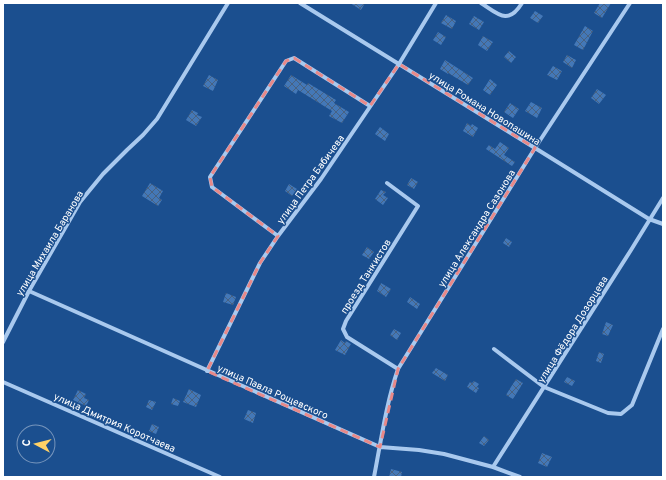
<svg xmlns="http://www.w3.org/2000/svg" width="666" height="480" font-family="Overpass,sans-serif">
	<style>
		.building { fill: url(#building-cross-hatch) }
		.lines { fill: none; stroke-linecap: round; stroke-linejoin: round }
		.minor { stroke: #a9c9ee; stroke-width: 4 }
		.marked { fill: none; stroke: #e88989; stroke-width: 3; stroke-dasharray: 8 5; stroke-linejoin: round }
		.labels { text-anchor: middle; stroke-width: 3; stroke-linejoin: round; paint-order: stroke }
		.street-label { font-size: 10px; fill: #fff; stroke: #1b4f8f }
	</style>
	<defs>
		<pattern id="building-cross-hatch" width="8" height="8" patternUnits="userSpaceOnUse"><rect width="8" height="8" fill="#4478b7"/><path d="M0 0l8 8M0 8l8-8" fill="none" stroke="#486282"/></pattern>
	</defs>
	<rect width="100%" height="100%" fill="#1b4f8f"/>
	<path class="building" d="M350,3H365L361,10Z
		M600,3H611L602,18L594,13Z
		M535,11L543,16L538,23L530,18Z
		M446,15L456,21L452,29L441,23Z
		M474,16L484,22L479,30L469,24Z
		M585,26L593,31L583,50L574,45Z
		M438,32L446,37L441,45L433,40Z
		M483,36L493,42L487,51L478,45Z
		M509,51L516,57L511,63L504,57Z
		M567,55L576,60L572,68L563,62Z
		M445,60L473,78L468,85L448,73V74L440,69Z
		M553,66L562,71L557,80L547,75Z
		M209,75L218,80L213,91L203,86Z
		M291,75L307,85L308,83L336,100L334,103L349,112L342,123L329,116L332,111L298,90L296,94L284,86Z
		M490,79L497,85L490,95L483,90Z
		M597,89L606,95L599,104L591,98Z
		M531,102L542,108L537,118L525,111Z
		M510,103L519,109L513,118L504,112Z
		M192,110L198,113L197,115L202,117L196,126L186,120Z
		M467,123L471,126L472,124L478,128L473,137L463,131Z
		M380,127L389,134L385,141L375,134Z
		M500,142L509,148L504,155L515,162L512,166L486,149L489,145L495,149Z
		M411,178L418,182L414,189L407,185Z
		M150,183L163,191L159,198L162,200L158,206L142,196Z
		M289,184L297,189L292,196L285,191Z
		M381,190L386,192L383,195L388,198L383,205L375,199Z
		M506,238L512,242L509,247L503,243Z
		M367,247L374,252L369,259L362,255Z
		M381,283L391,289L386,297L377,291Z
		M226,293L236,297L233,305L223,302Z
		M410,297L420,304L417,309L407,302Z
		M606,322L613,325L608,336L602,334Z
		M394,329L401,333L397,340L390,335Z
		M341,340L345,343L346,341L351,344L345,355L335,350Z
		M599,352L604,354L601,363L596,361Z
		M436,368L448,375L445,381L432,373Z
		M567,377L575,381L572,386L564,382Z
		M516,379L523,383L513,399L506,395Z
		M474,381L479,384L477,387L479,388L476,393L467,387L470,382L472,383Z
		M189,389L201,395L196,407L183,402Z
		M78,390L86,394L84,398L89,400L86,406L73,400Z
		M173,398L180,401L178,406L171,404Z
		M149,400L156,402L152,410L146,407Z
		M248,410L256,413L253,423L244,419Z
		M152,424L159,427L156,434L149,431Z
		M484,436L489,440L484,446L479,443Z
		M542,453L552,457L547,467L538,463Z
		M391,469L402,472L401,477H389Z"/>
	<g class="lines">
		<path class="minor" d="M300,3L535,148L649,219L663,224
			M481,3C498,14 508,26 522,3
			M387,183L418,206L346,321L343,329L347,337L398,369
			M278,236L212,187L210,177L286,61L294,58L370,106
			M29,291L380,447L419,450L444,454L493,467L520,477
			M3,342L29,291L80,202L103,174L127,150L143,135L157,119L228,3
			M494,349L544,387L608,413L621,414L632,405L663,329
			M207,371L260,263L278,236L321,179L399,64L436,3
			M3,382L220,477
			M493,467L631,250L663,198
			M374,477C381,441 386,404 398,369L535,148L630,3"/>
	</g>
	<path class="marked" d="M294,58L370,106L399,64L535,148L398,369L380,447L207,371L260,263L278,236L212,187L210,177L286,61Z"/>
	<g class="labels">
		<g class="street-label">
			<text transform="translate(485 108) rotate(32)" y="4">улица Романа Новопашина</text>
			<text transform="translate(310 179) rotate(-54)" y="4">улица Петра Бабичева</text>
			<text transform="translate(476 228) rotate(-58)" y="4">улица Александра Сазонова</text>
			<text transform="translate(49 243) rotate(-59)" y="4">улица Михаила Баранова</text>
			<text transform="translate(365 276) rotate(-58)" y="4">проезд Танкистов</text>
			<text transform="translate(572 329) rotate(-58)" y="4">улица Фёдора Дозорцева</text>
			<text transform="translate(273 391) rotate(24)" y="4">улица Павла Рощевского</text>
			<text transform="translate(115 422) rotate(24)" y="4">улица Дмитрия Коротчаева</text>
		</g>
	</g>
	<rect width="666" height="480" fill="none" stroke="#ffffff" stroke-width="8"/>
	<g transform="translate(36 444) rotate(277)"><circle r="19" fill="#1b4f8f" stroke="#7695bc"/>
	<path d="M0-3L7 15L0 10L-7 15Z" fill="#ffd166"/>
	<text y="-6" font-size="11" font-weight="bold" text-anchor="middle" fill="#ffffff">С</text>
	</g>
</svg>
